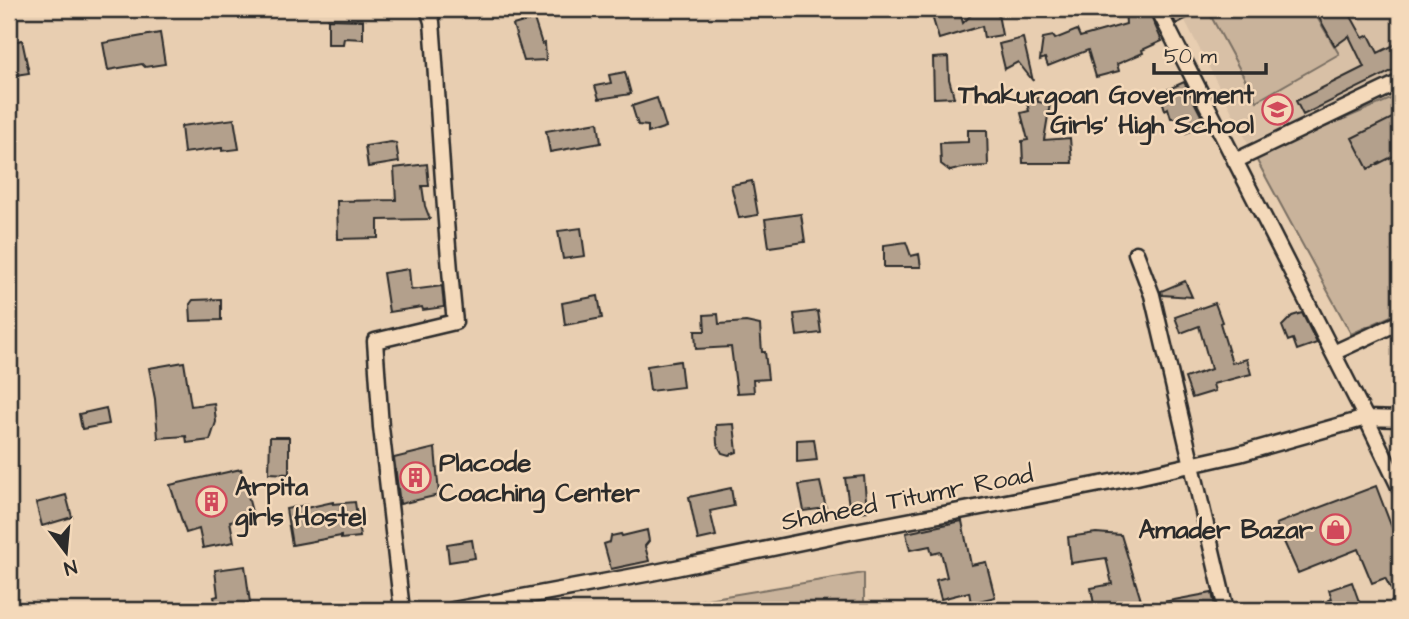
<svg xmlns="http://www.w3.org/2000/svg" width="1409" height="619" font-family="'Architects Daughter',sans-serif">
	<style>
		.built { fill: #d8c0a6 }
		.green { fill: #c9b39b; stroke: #7a6f63; stroke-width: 2 }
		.building { fill: #b3a08c; stroke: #2b2b2b; stroke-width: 2 }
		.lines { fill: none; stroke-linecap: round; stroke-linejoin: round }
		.minor-casing { stroke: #2b2b2b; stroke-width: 19 }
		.minor { stroke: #f4d9ba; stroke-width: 14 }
		.labels { text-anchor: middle; stroke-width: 5; stroke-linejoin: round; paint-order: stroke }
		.poi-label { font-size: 26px; font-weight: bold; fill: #2b2b2b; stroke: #f4d9ba; text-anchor: end }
		.street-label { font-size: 26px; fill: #2b2b2b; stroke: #f4d9ba }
	</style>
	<rect width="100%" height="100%" fill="#e8ceb1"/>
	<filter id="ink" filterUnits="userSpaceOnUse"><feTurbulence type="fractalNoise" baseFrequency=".0143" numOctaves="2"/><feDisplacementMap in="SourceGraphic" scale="14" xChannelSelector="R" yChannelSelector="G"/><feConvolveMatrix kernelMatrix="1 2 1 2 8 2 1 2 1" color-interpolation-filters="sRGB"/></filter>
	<g filter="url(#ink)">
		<path class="built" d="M1179,9H1400V74L1248,143Z"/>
		<path class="green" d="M1207,9H1312L1339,54L1257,101Z
			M1400,95V312L1351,334L1255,157Z
			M864,572V610H641L864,573Z"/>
		<path class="building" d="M930,9H959L963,23L977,9H997L1002,35L984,38L982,26L939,39Z
			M1125,9H1148L1162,41L1142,50L1143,53L1117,64L1119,71L1096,77L1088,50L1048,66L1045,58L1040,60L1043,38L1053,36L1055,39L1077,30L1080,37L1126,24Z
			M1169,9H1205L1176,24Z
			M1314,9H1347L1363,38L1369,35L1378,53L1400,42V67L1303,115L1296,101L1364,67L1349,36L1335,46Z
			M328,19L363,20V39L344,38L343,44H328Z
			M534,19L542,44L545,43L546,60L524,61L513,25Z
			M160,33L165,64L145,67L142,64L108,70L103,43Z
			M1023,38L1033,81L1018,62L1005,69L999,44Z
			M22,40L29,73L9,76V43Z
			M948,57L949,79L954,97L934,98L933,58Z
			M625,72L631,94L599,99L595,86L611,83L609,75Z
			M1184,82L1206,125L1186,133L1182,118H1171L1168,108L1165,110L1160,93Z
			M1037,96L1038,102L1050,104L1044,140L1070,138L1072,163H1023L1022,141L1028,140L1021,113L1029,111L1026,99Z
			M657,98L666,127L648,133V126L638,125L632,106Z
			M1400,114V153L1368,169L1352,138Z
			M234,119L239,149L222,151V148L184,153L181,126Z
			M598,122L601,143L550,152L546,131Z
			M968,130H987L988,166L967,167L950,171L941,164L940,143L968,142Z
			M391,142L396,143L399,162L368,167L365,146Z
			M427,164L429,186H422L425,206L430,219L378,220V238L338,239L337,201L396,200L394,168Z
			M752,181L758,215L739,218L731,185Z
			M801,214L805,242L769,247L765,219Z
			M581,228L585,256L563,259L558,231Z
			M906,242L911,256L919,254L921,267H884V245Z
			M409,269L411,290L442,286L444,307L423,310L422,307L389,312L383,273Z
			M1185,281L1192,297L1162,295L1161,291Z
			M598,296L602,318L565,325L562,303Z
			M221,299V320L191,321L190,304L193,300Z
			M1215,303L1222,322L1220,323L1232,363L1247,359L1251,374L1213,384L1215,391L1192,398L1185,378L1211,369L1199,326L1181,333L1175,317Z
			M818,311L821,333L797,336L794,314Z
			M1302,313L1317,343L1297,350L1293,339L1288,341L1282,326L1292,316Z
			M718,314L719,324L746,322L760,325L762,352H765L768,379L753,380L754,392L737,393L731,347L696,349L695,331H705L704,315Z
			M680,361L683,387L650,391L647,366Z
			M184,362L191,406L214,403L216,422L210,440L187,443L186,436L158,438L155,399L149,368Z
			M106,408L109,424L82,429L79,414Z
			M734,424L737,452L729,455L722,453L717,444L716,425Z
			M270,437H289V474L269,473Z
			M814,439L817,460L797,462V440Z
			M435,448L439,495L400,504L394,458Z
			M241,469L253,516L230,521L234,542L203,548L199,529L186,533L170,485Z
			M864,476L867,511L850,513L845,478Z
			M820,482L826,508L804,511L799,485Z
			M1376,486L1400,549V605L1385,578L1372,583L1358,549L1298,573L1276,524Z
			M731,488L734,506L710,511L716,536L698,540L689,497Z
			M66,495L72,517L42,526L36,503Z
			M333,502V504L355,502L360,537L341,539V536L292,545L286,509L306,505V508Z
			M962,521L971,565L986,562L995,597L971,603L969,592L941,599L936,580L947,577L941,552L932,554L930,546L910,550L906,533Z
			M647,530L649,541L645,546L649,561L611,569L604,544L610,542L611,536L621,534L622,536Z
			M1096,533L1121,535L1144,610H1095L1091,588L1112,584L1106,558L1071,563L1068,537Z
			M472,540L475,558L449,562L447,544Z
			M245,566L251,610H217L214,597L218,596L215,570Z
			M1352,582L1362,610H1306L1332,599L1329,590Z
			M1212,593L1216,610H1152V604Z"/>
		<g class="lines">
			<defs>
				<path id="minor" d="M1158,9L1364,414L1400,489
					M1235,161L1400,82
					M1136,253L1152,295L1226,610
					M1333,353L1400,322
					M402,610L381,427L375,341L455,322C444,222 440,122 432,22L428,9
					M453,610L651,573L850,532L1137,477L1239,454L1366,418L1400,419"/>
			</defs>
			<use href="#minor" class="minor-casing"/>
			<use href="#minor" class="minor"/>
		</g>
	</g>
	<defs>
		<symbol id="school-ring" viewBox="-11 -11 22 22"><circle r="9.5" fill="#f4d9ba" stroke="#d1495b" stroke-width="1.5"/><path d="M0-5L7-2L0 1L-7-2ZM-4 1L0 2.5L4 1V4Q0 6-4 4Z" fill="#d1495b"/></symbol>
		<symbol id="building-ring" viewBox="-11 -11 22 22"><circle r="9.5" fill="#f4d9ba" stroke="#d1495b" stroke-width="1.5"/><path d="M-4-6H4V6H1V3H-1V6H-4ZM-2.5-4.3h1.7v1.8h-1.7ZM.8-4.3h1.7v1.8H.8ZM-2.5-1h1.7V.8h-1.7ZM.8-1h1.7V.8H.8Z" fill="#d1495b"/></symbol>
		<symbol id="shop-ring" viewBox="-11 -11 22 22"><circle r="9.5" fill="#f4d9ba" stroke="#d1495b" stroke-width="1.5"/><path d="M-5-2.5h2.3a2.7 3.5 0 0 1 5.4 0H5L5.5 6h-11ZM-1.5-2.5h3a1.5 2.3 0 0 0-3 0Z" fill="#d1495b"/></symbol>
	</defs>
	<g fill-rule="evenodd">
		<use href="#school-ring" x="1260" y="92" width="35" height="35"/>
		<use href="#building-ring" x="398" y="460" width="35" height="35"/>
		<use href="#building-ring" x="194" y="484" width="35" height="35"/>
		<use href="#shop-ring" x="1318" y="512" width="35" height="35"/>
	</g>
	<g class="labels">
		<g class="poi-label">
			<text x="1254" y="103">Thakurgoan Government<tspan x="1254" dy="30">Girls' High School</tspan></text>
			<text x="439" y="471" text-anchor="start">Placode<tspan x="439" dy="30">Coaching Center</tspan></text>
			<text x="235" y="495" text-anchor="start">Arpita<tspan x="235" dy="30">girls Hostel</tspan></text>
			<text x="1313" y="538">Amader Bazar</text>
		</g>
		<g class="street-label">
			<text transform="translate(907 497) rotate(-11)" y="9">Shaheed Titumr Road</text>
		</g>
	</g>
	<rect width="1409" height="619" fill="none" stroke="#f4d9ba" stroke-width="35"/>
	<rect x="18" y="18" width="1374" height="584" fill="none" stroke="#2b2b2b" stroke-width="2.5" filter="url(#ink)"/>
	<g transform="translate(66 552) rotate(164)" stroke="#f4d9ba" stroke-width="5" paint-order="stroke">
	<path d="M0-5L12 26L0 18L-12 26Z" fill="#2b2b2b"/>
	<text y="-10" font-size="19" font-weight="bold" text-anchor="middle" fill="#2b2b2b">N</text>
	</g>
	<path d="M1154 63v10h112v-10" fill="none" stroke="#2b2b2b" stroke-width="3.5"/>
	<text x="1164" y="63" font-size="21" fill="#2b2b2b" stroke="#f4d9ba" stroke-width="5" paint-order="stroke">50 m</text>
</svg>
